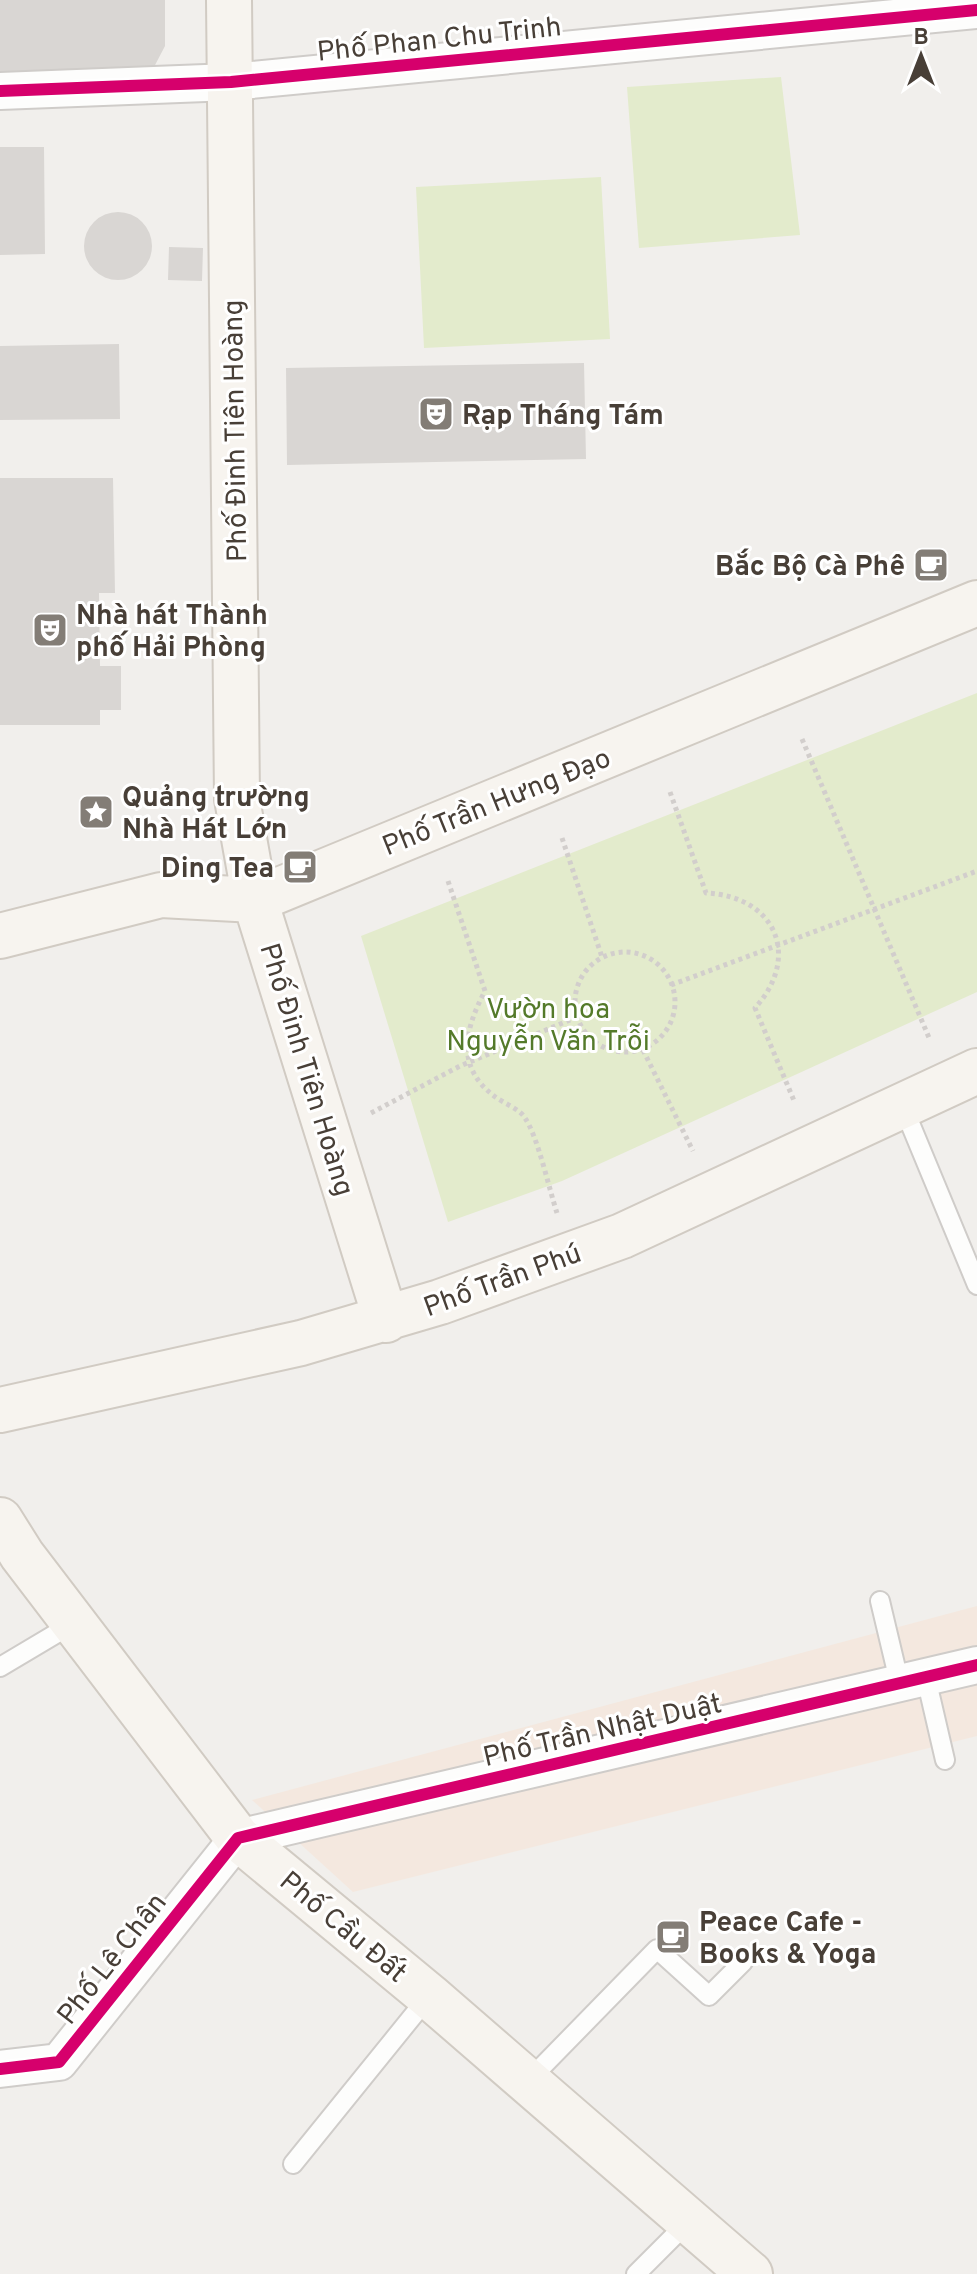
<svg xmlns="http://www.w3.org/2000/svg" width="977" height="2274" font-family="Overpass,sans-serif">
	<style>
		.commercial { fill: #f4e8df }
		.green { fill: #e3ebcc }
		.building { fill: #d9d6d3 }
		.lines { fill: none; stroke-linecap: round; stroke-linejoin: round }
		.service-casing { stroke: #cfccc9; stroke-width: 22 }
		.minor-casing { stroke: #cfccc9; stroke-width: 40 }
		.secondary-casing { stroke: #d1cbc3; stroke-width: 48 }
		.path { stroke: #d2cecc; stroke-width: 5; stroke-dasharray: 4 4; stroke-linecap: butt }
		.service { stroke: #fdfdfc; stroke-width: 18 }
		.minor { stroke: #fdfdfc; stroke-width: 36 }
		.secondary { stroke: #f7f4ef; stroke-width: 44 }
		.cycleway-casing { stroke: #fff; stroke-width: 17 }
		.cycleway { stroke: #d6006c; stroke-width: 12 }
		.labels { text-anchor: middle; stroke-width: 6; stroke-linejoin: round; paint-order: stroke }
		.street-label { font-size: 28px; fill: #483f37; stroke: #fff }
		.poi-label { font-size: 28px; font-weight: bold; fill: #483f37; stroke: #fff; text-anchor: start }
		.park-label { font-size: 28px; fill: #547a2a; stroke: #fff }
	</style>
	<rect width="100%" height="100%" fill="#f1efec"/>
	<path class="commercial" d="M977,1606V1736L353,1892L252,1800Z"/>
	<path class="green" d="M781,77L800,235L639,248L627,87Z
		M601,177L610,339L424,348L416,187Z
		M977,693V992L562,1181L448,1222L361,936Z"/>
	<path class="building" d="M0,0H165V46L154,67L132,77L0,72Z
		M0,147H44L45,254L0,255Z
		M84 246a34 34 0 1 1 68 0a34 34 0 1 1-68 0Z
		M169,247L203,248L202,281L168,280Z
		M119,344L120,419L0,420V346Z
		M584,363L586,459L287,465L286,368Z
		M0,478H113L115,593H99L100,666H121V710H100V725H0Z"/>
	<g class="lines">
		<defs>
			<path id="service" d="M902,1104L977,1285
				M880,1601L900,1685
				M0,1667L74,1623
				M926,1678L945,1760
				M528,2081L657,1949L709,1996L743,1962
				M293,2164L429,1996
				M636,2274L689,2221"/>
			<path id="minor" d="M0,91L231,82L977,10
				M0,2069L59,2062L238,1838L977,1665"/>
			<path id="secondary" d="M229,0L237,799L255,900L386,1320
				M0,936L161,895L255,900L977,603
				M0,1410L301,1343L440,1302L622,1236L977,1071
				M0,1520L22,1555L238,1838L429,1996L750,2274"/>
		</defs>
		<use href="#service" class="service-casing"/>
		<use href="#minor" class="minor-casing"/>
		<use href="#secondary" class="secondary-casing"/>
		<path class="path" d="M802,739L930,1040
			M670,792L706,893C775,896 802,956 755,1008L795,1103
			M562,838L602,957
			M448,881L485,991C465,1029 455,1066 494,1096C503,1103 520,1109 525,1118C538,1137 549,1189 557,1213
			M575 1002a50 50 0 1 1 100 0a50 50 0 1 1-100 0Z
			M671,985L977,871
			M643,1050L693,1151
			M371,1113L460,1066L577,1017"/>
		<use href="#service" class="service"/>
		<use href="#minor" class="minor"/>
		<use href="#secondary" class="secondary"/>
		<defs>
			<path id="cycleway" d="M0,91L231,82L977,10
				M0,2069L59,2062L238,1838L977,1665"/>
		</defs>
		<use href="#cycleway" class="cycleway-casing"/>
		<use href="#cycleway" class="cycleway"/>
	</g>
	<defs>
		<symbol id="theatre-square" viewBox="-11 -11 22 22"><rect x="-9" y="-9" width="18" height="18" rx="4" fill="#837d76" stroke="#fff"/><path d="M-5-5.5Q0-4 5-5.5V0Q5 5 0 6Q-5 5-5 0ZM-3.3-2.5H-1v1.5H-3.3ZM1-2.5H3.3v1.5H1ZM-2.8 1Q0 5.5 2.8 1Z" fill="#fff"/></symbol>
		<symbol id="cafe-square" viewBox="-11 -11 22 22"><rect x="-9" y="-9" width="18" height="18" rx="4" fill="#837d76" stroke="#fff"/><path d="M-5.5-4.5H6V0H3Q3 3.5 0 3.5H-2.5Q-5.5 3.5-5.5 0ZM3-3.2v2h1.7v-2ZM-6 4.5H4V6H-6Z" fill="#fff"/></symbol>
		<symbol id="sight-square" viewBox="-11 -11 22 22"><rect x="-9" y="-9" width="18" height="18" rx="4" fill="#837d76" stroke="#fff"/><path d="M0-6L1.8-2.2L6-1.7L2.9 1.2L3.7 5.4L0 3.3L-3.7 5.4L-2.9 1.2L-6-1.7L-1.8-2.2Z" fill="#fff"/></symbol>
	</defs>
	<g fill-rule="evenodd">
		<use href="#theatre-square" x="416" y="394" width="40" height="40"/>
		<use href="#cafe-square" x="911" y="545" width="40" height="40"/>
		<use href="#theatre-square" x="30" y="610" width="40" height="40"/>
		<use href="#sight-square" x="76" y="792" width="40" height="40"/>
		<use href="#cafe-square" x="280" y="847" width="40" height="40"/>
		<use href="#cafe-square" x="653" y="1917" width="40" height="40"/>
	</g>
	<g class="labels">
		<g class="street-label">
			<text transform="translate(439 38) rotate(-6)" y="10">Phố Phan Chu Trinh</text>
			<text transform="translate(234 431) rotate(-91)" y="10">Phố Đinh Tiên Hoàng</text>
			<text transform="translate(496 801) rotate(-22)" y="10">Phố Trần Hưng Đạo</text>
			<text transform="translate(308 1069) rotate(73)" y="10">Phố Đinh Tiên Hoàng</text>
			<text transform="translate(502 1279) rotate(-20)" y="10">Phố Trần Phú</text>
			<text transform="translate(602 1729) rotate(-13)" y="10">Phố Trần Nhật Duật</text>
			<text transform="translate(344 1926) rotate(40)" y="10">Phố Cầu Đất</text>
			<text transform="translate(111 1958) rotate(-52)" y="10">Phố Lê Chân</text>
		</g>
		<g class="poi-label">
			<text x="462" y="424">Rạp Tháng Tám</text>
			<text x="905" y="575" text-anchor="end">Bắc Bộ Cà Phê</text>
			<text x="76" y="624">Nhà hát Thành<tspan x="76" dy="32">phố Hải Phòng</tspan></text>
			<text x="122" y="806">Quảng trường<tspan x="122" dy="32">Nhà Hát Lớn</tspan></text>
			<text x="274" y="877" text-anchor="end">Ding Tea</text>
			<text x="699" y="1931">Peace Cafe -<tspan x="699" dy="32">Books &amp; Yoga</tspan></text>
		</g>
		<g class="park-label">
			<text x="548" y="1018">Vườn hoa<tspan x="548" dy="32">Nguyễn Văn Trỗi</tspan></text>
		</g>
	</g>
	<g transform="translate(921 56)" stroke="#ffffff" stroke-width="6" paint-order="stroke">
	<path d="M0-6L14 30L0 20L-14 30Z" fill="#483f37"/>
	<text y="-12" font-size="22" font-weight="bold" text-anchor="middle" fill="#483f37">B</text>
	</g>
</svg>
